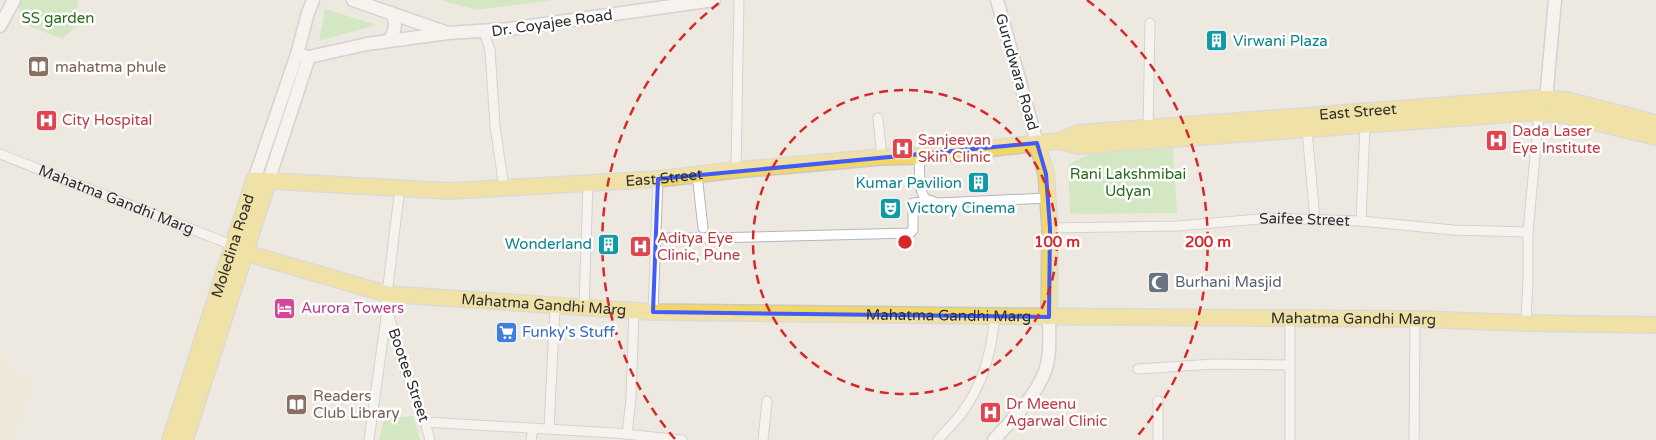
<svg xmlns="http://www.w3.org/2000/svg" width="1656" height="440" font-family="'Varela Round',sans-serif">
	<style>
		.education { fill: #f0e7d0 }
		.green { fill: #b2e59d }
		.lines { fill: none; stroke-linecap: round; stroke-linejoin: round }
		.street-casing { stroke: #b3b5c0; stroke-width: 11 }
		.secondary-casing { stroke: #b3b5c0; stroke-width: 15 }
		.primary-casing { stroke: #c8c8c8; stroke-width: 18 }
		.street { stroke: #fff; stroke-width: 9 }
		.secondary { stroke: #fff; stroke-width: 12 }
		.primary { stroke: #f2d762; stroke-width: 15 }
		.marked { fill: none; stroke: #415afb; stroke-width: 4; stroke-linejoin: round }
		.ring { fill: none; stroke: #d62828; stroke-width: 2.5; stroke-dasharray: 9 6 }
		.labels { text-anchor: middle; stroke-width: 5; stroke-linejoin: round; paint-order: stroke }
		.park-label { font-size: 15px; fill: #286c1b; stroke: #fff }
		.street-label { font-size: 15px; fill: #2d2d2d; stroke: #fff }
		.culture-label { font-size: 15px; fill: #0d838f; stroke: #fff; text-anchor: start }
		.education-label { font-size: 15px; fill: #785e54; stroke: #fff; text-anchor: start }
		.health-label { font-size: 15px; fill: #be3a42; stroke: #fff; text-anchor: start }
		.worship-label { font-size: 15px; fill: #5b616d; stroke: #fff; text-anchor: start }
		.hotel-label { font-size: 15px; fill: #b23c85; stroke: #fff; text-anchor: start }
		.shop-label { font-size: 15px; fill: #366cbe; stroke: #fff; text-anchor: start }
		.centre { fill: #d62828; stroke: #fff; stroke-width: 2.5 }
		.ring-label { font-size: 15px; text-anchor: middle; font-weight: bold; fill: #d62828; stroke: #fff; stroke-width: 5; stroke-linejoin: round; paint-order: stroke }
	</style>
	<rect width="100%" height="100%" fill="#eee9e0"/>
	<path class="education" d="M0,357L10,360L6,369L32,380L12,440H0Z"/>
	<path class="green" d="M22,0H78L76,27L62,39L25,24L18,6Z
		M440,0H552L477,10Z
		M325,9L377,25L319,41Z
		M1173,148L1177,213L1070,214L1068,165L1091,153Z
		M413,416L420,440H379L384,419Z"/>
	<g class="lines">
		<defs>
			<g id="street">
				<path d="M484,32L490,50L495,126L504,188"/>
				<path d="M878,118L882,157"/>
				<path d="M1148,128L1150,23"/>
				<path d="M1307,130L1315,220"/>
				<path id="s1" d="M0,154L232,245"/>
				<path d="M919,156C920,167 918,193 926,199C930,201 934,202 938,203L1048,198"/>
				<path d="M736,170L739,0"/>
				<path d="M697,174L703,228"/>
				<path d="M1361,221L1365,125"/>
				<path id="s2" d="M1050,228L1178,226L1271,218L1361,221L1453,230L1528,232"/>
				<path d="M656,238H712L910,233L913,230V203L932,201"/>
				<path d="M584,308L588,183"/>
				<path d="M653,312L658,179"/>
				<path d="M388,313L403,364L425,422L430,440"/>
				<path d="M1526,323L1528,278V232L1539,113"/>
				<path d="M1138,369L1214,364L1289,365"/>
				<path d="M1158,401V440"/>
				<path d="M425,422L615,433L682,440"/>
				<path d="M549,429L555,306"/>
				<path d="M627,434L631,398L634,311"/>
				<path d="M369,440L387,310V294L400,187"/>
				<path d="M531,440L533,428"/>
				<path d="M763,440L767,401"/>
				<path d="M938,440C945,431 954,423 961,414C984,383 991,353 995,316"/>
				<path d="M1290,440V318"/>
				<path d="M1414,440L1415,319"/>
			</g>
			<path id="secondary" d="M353,0L445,32
				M997,0L1037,143
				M0,26L14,0
				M389,41C395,31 397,24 392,13
				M297,54L309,57L367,44L448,33L509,29L714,0
				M1546,99L1555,0
				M254,180L297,54L308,13L313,0
				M268,182L309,57
				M994,440C1012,419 1035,398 1045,371C1051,355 1049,334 1049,317"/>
			<g id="primary">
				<path d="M1059,141L1079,146L1527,113L1564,115L1656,137"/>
				<path d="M1037,143L1046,174L1050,228L1049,317"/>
				<path id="s3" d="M246,253L387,294L653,312L995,316L1415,319L1526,323L1656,325"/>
				<path id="s4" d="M170,440L254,180L449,191L504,188L658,179L736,170L882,157L919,156L1059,141L1078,133L1539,98L1567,100L1656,123"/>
				<path d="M185,440L268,182"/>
			</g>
		</defs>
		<use href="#street" class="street-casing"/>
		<use href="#secondary" class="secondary-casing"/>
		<use href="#primary" class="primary-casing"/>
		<use href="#street" class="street"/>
		<use href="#secondary" class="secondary"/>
		<use href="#primary" class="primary"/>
	</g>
	<path d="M0 0H1656V440H0ZM1037,143L1046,174L1050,228L1049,317L653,312L658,179Z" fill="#eee9e0" fill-opacity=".55" fill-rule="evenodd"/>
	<path class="marked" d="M1037,143L1046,174L1050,228L1049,317L653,312L658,179Z"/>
	<g class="ring">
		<circle cx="905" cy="242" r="152"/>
		<path d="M675 439A303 303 0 0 1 723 0M1087 0A303 303 0 0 1 1135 439"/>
	</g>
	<defs>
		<symbol id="building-square" viewBox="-11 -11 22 22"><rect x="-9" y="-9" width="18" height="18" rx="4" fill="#0f9aa8" stroke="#fff"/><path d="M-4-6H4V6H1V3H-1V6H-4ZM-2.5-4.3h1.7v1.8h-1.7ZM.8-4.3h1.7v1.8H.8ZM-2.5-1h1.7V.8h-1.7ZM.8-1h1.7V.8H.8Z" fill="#fff"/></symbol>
		<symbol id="library-square" viewBox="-11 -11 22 22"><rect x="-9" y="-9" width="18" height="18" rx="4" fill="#8d6e63" stroke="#fff"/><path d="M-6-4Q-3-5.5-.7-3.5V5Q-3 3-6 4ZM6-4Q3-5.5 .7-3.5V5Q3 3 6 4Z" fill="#fff"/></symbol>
		<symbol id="hospital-square" viewBox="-11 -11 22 22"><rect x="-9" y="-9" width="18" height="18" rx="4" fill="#e0444e" stroke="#fff"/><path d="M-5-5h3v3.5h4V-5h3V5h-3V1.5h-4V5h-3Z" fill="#fff"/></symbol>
		<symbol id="theatre-square" viewBox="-11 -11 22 22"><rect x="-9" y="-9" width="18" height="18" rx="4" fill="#0f9aa8" stroke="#fff"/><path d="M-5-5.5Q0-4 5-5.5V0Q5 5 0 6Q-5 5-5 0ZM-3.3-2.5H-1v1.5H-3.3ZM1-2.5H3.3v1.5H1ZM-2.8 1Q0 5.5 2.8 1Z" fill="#fff"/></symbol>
		<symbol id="mosque-square" viewBox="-11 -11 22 22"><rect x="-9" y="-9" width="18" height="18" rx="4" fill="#6b7280" stroke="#fff"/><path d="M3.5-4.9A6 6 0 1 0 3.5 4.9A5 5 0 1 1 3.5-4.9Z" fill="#fff"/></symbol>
		<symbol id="hotel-square" viewBox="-11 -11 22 22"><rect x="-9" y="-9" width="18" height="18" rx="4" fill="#d1479c" stroke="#fff"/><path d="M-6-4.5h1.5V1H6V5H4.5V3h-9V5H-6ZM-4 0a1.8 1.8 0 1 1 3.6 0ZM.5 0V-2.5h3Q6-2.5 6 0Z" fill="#fff"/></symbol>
		<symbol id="supermarket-square" viewBox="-11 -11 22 22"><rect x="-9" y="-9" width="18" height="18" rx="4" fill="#3f7fe0" stroke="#fff"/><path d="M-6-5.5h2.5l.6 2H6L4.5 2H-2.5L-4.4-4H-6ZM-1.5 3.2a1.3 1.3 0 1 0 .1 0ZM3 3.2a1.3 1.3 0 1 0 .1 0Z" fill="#fff"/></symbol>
	</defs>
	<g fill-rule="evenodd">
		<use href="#building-square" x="1204" y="28" width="25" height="25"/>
		<use href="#library-square" x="26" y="54" width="25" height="25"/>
		<use href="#hospital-square" x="34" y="108" width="25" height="25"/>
		<use href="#hospital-square" x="1484" y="128" width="25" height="25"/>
		<use href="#hospital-square" x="890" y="136" width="25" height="25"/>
		<use href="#building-square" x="966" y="170" width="25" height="25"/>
		<use href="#theatre-square" x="878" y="196" width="25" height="25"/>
		<use href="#building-square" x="596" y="232" width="25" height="25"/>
		<use href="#hospital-square" x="628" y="234" width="25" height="25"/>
		<use href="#mosque-square" x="1146" y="270" width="25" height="25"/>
		<use href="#hotel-square" x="272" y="296" width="25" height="25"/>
		<use href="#supermarket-square" x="494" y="320" width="25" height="25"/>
		<use href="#library-square" x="284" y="392" width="25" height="25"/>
		<use href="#hospital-square" x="978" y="400" width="25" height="25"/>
	</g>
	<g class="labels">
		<g class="park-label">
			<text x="58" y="23">SS garden</text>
			<text x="1128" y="179">Rani Lakshmibai<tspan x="1128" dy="17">Udyan</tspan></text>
		</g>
		<g class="street-label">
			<text transform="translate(552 23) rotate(-8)" y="5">Dr. Coyajee Road</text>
			<text transform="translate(1017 72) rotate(74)" y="5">Gurudwara Road</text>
			<text dy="5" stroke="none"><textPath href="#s4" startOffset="1382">East Street</textPath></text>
			<text dy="5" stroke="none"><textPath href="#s4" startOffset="684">East Street</textPath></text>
			<text dy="5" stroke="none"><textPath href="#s1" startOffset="125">Mahatma Gandhi Marg</textPath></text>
			<text dy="5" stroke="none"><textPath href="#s2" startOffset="255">Saifee Street</textPath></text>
			<text dy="5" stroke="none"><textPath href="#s4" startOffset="204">Moledina Road</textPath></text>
			<text dy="5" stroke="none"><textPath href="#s3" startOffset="304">Mahatma Gandhi Marg</textPath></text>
			<text dy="5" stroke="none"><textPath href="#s3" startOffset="709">Mahatma Gandhi Marg</textPath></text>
			<text dy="5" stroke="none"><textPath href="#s3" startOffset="1114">Mahatma Gandhi Marg</textPath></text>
			<text transform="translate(409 375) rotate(71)" y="5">Bootee Street</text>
		</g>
		<g class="culture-label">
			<text x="1233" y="46">Virwani Plaza</text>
			<text x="962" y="188" text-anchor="end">Kumar Pavilion</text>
			<text x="907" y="213">Victory Cinema</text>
			<text x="592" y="249" text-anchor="end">Wonderland</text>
		</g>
		<g class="education-label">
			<text x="55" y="72">mahatma phule</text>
			<text x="313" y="401">Readers<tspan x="313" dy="17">Club Library</tspan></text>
		</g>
		<g class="health-label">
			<text x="62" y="125">City Hospital</text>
			<text x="1512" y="136">Dada Laser<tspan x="1512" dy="17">Eye Institute</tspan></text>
			<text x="918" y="145">Sanjeevan<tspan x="918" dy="17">Skin Clinic</tspan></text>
			<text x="657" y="243">Aditya Eye<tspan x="657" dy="17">Clinic, Pune</tspan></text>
			<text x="1006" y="409">Dr Meenu<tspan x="1006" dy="17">Agarwal Clinic</tspan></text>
		</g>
		<g class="worship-label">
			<text x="1175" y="287">Burhani Masjid</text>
		</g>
		<g class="hotel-label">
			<text x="301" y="313">Aurora Towers</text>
		</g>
		<g class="shop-label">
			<text x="522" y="337">Funky's Stuff</text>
		</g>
	</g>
	<circle cx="905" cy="242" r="8" class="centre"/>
	<g class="ring-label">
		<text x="1057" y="247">100 m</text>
		<text x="1208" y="247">200 m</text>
	</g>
</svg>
